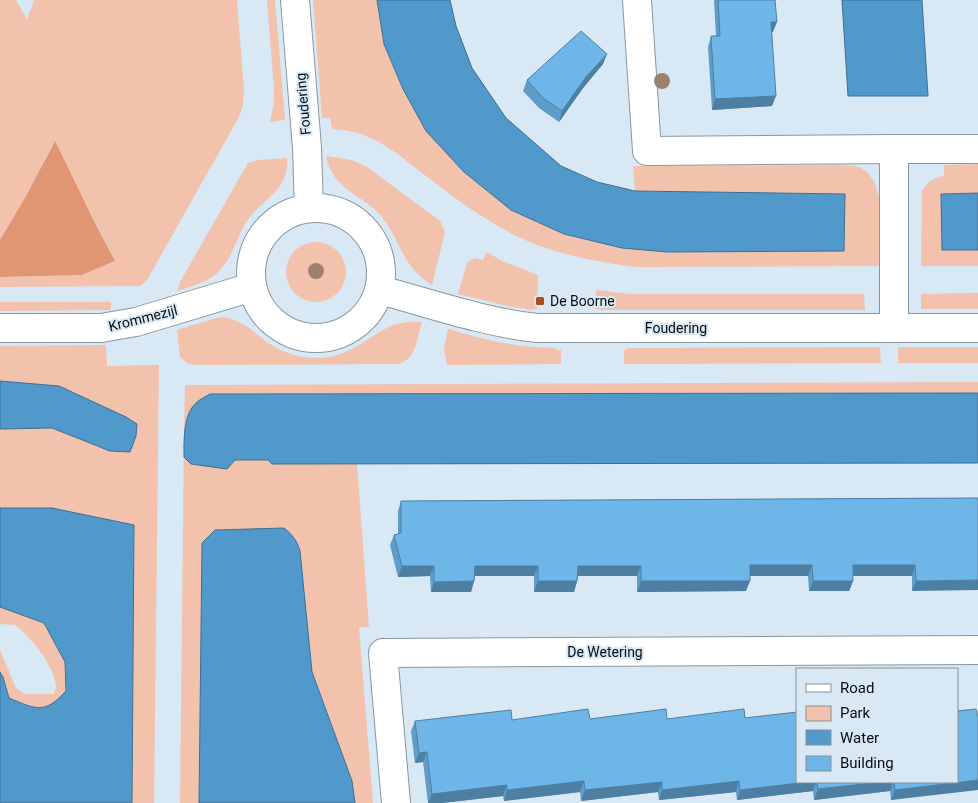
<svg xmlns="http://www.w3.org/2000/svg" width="978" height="803" font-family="Roboto,sans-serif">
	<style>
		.green { fill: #f2c2ac }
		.forest { fill: #e19673 }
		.water { fill: #5299cb; stroke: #3c6f94 }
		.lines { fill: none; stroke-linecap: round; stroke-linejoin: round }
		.street-casing { stroke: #8897a2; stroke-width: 30 }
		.secondary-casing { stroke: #8897a2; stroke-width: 30 }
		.street { stroke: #fff; stroke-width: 28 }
		.secondary { stroke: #fff; stroke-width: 28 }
		.tree { fill: #9e806e }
		.wall { fill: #5f9cc8 }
		.shaded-wall { fill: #4d7fa2 }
		.building { fill: #6eb5e8; stroke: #4d7fa2 }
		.poi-dot { fill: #ae4c11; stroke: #d8e8f4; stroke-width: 2 }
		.labels { text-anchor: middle; stroke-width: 4; stroke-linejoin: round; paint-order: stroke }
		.street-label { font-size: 14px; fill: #080e12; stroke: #d8e8f4 }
		.poi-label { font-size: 14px; fill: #080e12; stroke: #d8e8f4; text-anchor: start }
	</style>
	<rect width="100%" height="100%" fill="#d8e8f4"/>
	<path class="green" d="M0,0H16L27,19L34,0H237L244,90L243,105L239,117L147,280L140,286L0,287V277L82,275L115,261L54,142L26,196L0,240Z
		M267,0H275L285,119L284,120L270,122L274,101V90Z
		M313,0H377L384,44L403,89L426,131L464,172L511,210L564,234L845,194L635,191L633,166L843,165C848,166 854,165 859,167C889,180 880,238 880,266L637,267C587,261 537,251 493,223C473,211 453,197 434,182C400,157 377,131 332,129L330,118H322Z
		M326,156L352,160L367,167L440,221L445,232L432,285C400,264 403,244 382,217C363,194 333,191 326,156Z
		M287,158C289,193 261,199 247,221C237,236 233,256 221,269C210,282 192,286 177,291L180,282L248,163L258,160Z
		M978,164V193L941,194L942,250H978V266H921L922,191C927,182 933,178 944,176V165Z
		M286 272a30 30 0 1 1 60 0a30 30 0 1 1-60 0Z
		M487,252L502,261L538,275L537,309H532L531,310L503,305L458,294L467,263L474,258L483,260Z
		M596,290L631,294H864L865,310H600V309H595Z
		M978,293V309H921V294Z
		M0,302H111V310L0,311Z
		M222,317C251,322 253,335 275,347C288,355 304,358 319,358C364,357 377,317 422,322C417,338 416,360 398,364L197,365L189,364L180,357L177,330L213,319Z
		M448,329C486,340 516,348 556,348V350H561V364L447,365L444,349Z
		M106,345L107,366L159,365L154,803H132L134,525L52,508H0V429L52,428L110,451L8,381H0V346Z
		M878,347H880L881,363L624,364V350H626L627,348Z
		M900,347H978V363H898V348Z
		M978,382V415L357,458L978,463L357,464L369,627H359L373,803H355L352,781L312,672L291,534L284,528L215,530L202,547L199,803H180L184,435L185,386L188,385Z
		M0,607L44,623L65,662L66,692C43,715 37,709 9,698L3,677L0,672V650L16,688L24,694H54C64,677 30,635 15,625L0,624Z"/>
	<path class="forest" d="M55,141L94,221L115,261L82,275L0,277V240L26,196Z"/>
	<path class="water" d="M377,0H450L456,26L472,68L506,118L561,166L597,182L635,191L845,194L844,251L667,252L622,248L564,234L511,210L464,172L426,131L403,89L384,44Z
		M842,0H922L928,96H848Z
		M978,193V250H942L941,194Z
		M0,381L59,386L126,417L137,424L136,436L130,452L110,451L52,428L0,429Z
		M978,393V463L272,464L268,460H235L227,469L191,464L184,457C184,440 183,415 196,403C200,399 205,397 210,394Z
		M0,508H52L134,525L132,803H0V672L3,677L9,698C36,709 44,715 66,691L65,662L44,623L0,607Z
		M284,528C293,535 297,541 300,551L312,672L352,781L355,803H199L202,543L215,530Z"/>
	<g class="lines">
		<defs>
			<path id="street" d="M637,0L647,151L894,149V328
				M894,149H978
				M0,328H101L136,322L252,287
				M396,803L383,653L978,650"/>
			<path id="secondary" d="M295,0L307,148L309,208
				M251 273a65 65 0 1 1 130 0a65 65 0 1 1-130 0Z
				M380,290C432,304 483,322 537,328H978"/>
		</defs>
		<use href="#street" class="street-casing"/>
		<use href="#secondary" class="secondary-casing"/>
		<use href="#street" class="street"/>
		<use href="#secondary" class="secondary"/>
	</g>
	<g class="tree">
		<circle cx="662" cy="81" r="8"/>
		<circle cx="316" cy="271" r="8"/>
	</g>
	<path class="wall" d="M714,0H775L773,32H772V106L712,110L708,47L711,36H716Z
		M603,64L583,88L559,122L539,108L523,91L527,80Z
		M978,498L912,591V576H853V581L849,591H809L808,576H750L746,591L637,592V576H578L577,581L574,592H534V576H474V581L471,592H431L430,576L398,577L390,545L394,535L398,534V511L401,501Z
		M745,718L797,782H957L891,800L890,791L814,800L813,791L737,800L736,792L659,800L658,792L581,801L580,792L504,801L503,796L442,803H428L423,762L415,763L411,731L415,721L667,719Z"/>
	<path class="shaded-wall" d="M771,22H777L773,32L768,33Z
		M607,54L603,64L583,88L559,122L562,111L586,77Z
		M776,96L772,106L712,110L715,99Z
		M750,565H812L808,576H746Z
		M853,565H915L912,576H849Z
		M402,566H434L430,576L398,577Z
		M475,566H538L534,576H471Z
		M578,566H641L637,576H574Z
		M978,580V590L912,591L916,581Z
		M474,581L471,592H431L434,582Z
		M538,581H577L574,592H534Z
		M641,581H750L746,591L637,592Z
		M813,581H853L849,591H809Z
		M427,752L423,762L415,763L419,753Z
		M978,780V790L891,800L895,790Z
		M584,781L580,792L504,801L507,790Z
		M739,781L736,792L659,800L662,790Z
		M662,782L658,792L581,801L585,790Z
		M808,782H816L813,791L737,800L740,790Z
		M881,782H893L890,791L814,800L818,789Z
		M507,785L503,796L442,803H428L432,794Z"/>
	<path class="building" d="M718,0H775L777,22H771L776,96L715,99L711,36H720Z
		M581,31L607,54L586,77L562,111L543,98L527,80Z
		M978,498V580L916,581L915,565H853V581H813L812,565H750V581H641V566H578L577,581H538V566H475L474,581L434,582V566H402L394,535L401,533V501Z
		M588,709L590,719L666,709L667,719L744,709L745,718L797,712V782H808L740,790L739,781L662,790V782L585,790L584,781L507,790V785L432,794L427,752L419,753L415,721L511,710L512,720Z
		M976,709L978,718V780L895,790L894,782H957V711Z
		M817,782H881L818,789Z"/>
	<rect class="poi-dot" x="535" y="296" width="10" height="10" rx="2.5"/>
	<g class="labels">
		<g class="street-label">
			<text transform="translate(303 104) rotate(-95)" y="5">Foudering</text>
			<text transform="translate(143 318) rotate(-14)" y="5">Krommezijl</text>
			<text x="676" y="333">Foudering</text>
			<text x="605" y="657">De Wetering</text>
		</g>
		<g class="poi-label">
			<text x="550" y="306">De Boorne</text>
		</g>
	</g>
	<rect x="796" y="668" width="162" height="115" fill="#d8e8f4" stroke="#85919a"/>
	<rect x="806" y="684" width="25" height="8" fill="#ffffff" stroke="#85919a"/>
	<text x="840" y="693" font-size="15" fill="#080e12">Road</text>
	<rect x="806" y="706" width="25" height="15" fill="#f2c2ac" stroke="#85919a"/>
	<text x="840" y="718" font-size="15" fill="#080e12">Park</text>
	<rect x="806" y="730" width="25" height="15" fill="#5299cb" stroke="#85919a"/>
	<text x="840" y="743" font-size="15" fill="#080e12">Water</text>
	<rect x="806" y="756" width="25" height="15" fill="#6eb5e8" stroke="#85919a"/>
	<text x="840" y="768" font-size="15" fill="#080e12">Building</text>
</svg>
